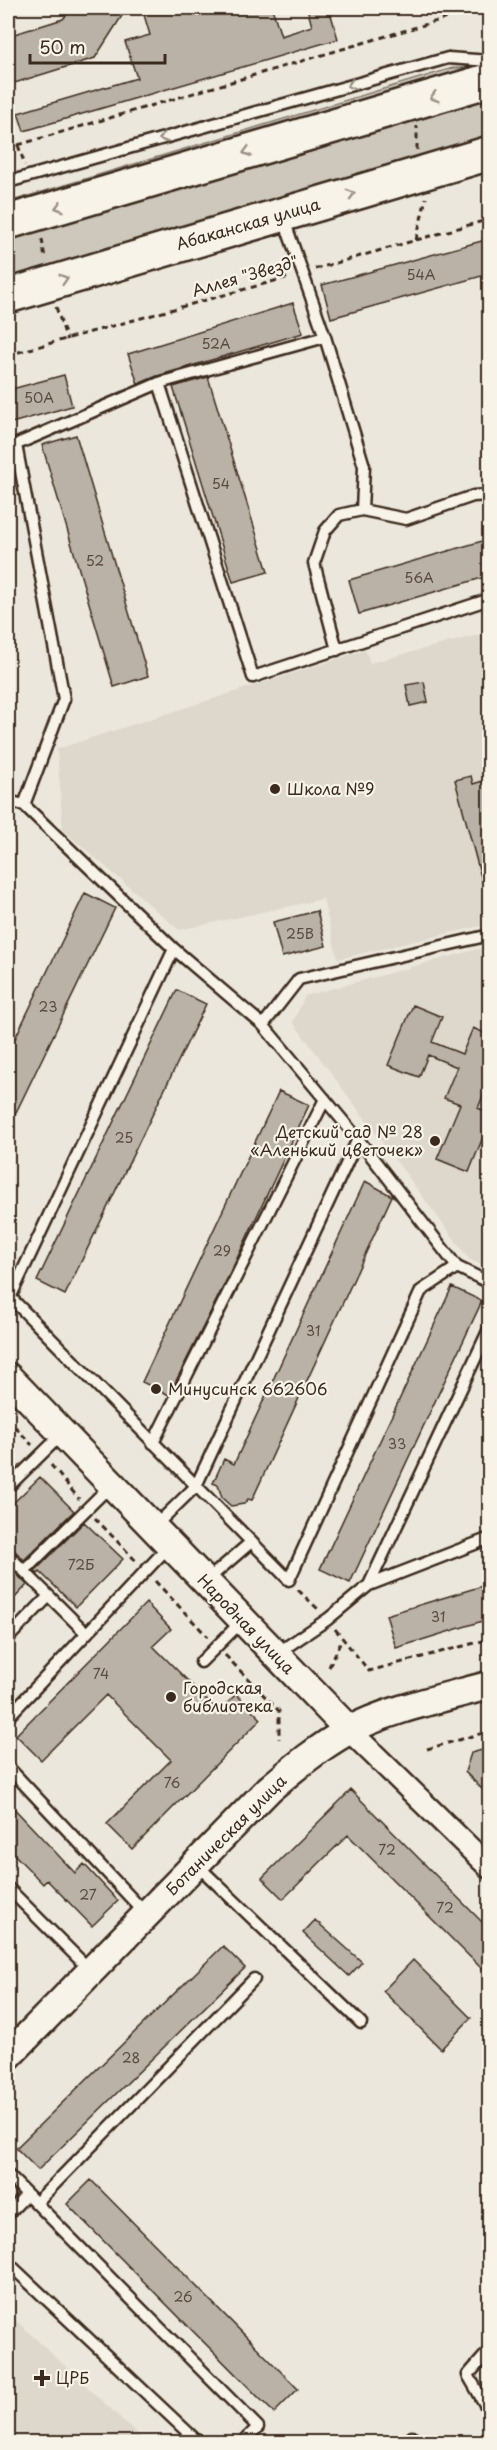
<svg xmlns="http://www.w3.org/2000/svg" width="497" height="2450" font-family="'Playpen Sans',sans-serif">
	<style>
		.built { fill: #ddd7cc }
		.green { fill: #cec8bc; stroke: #84796d; stroke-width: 1.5 }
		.building { fill: #bab2a7; stroke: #3b2a1e; stroke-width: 1.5 }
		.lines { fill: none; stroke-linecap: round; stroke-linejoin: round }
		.service-casing { stroke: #3b2a1e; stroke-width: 15 }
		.minor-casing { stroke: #3b2a1e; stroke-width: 26 }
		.tertiary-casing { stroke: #3b2a1e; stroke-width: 32 }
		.primary-casing { stroke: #3b2a1e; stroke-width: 38 }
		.path { stroke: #3b2a1e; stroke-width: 3; stroke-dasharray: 6 4.5; stroke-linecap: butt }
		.service { stroke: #f7f3e8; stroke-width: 10 }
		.minor { stroke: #f7f3e8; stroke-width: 21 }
		.tertiary { stroke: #f7f3e8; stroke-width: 27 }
		.primary { stroke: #f7f3e8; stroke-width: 33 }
		.oneway { stroke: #998e83 }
		.poi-dot { fill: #3b2a1e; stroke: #f7f3e8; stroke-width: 2 }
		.labels { text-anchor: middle; stroke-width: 4.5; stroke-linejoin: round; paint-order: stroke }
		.number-label { font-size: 14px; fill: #5b4c40 }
		.street-label { font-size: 16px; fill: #3b2a1e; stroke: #f7f3e8 }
		.poi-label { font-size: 16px; fill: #3b2a1e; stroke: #f7f3e8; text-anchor: start }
	</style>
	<rect width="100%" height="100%" fill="#ece7dc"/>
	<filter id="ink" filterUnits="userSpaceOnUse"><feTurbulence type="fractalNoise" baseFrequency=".0167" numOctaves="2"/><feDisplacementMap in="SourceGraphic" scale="12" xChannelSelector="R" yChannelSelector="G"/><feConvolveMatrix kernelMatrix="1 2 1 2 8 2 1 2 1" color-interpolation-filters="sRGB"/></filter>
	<g filter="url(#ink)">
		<path class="built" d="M489,632V924L338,959L323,899L179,930L63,830L57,749L365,650L370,663Z
			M489,946V1269L469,1259L293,1022L305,996Z
			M8,2313L146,2442H8Z"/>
		<path class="green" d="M453,68H489L8,212V202Z
			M489,94V138L8,281V237Z"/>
		<path class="building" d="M72,8H127L95,58L8,85V36L63,19Z
			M142,8H272L281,36L312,26L307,8H329L338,39L24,131L18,113L137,78L125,42L150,35Z
			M489,239V274L331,318L322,285Z
			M293,303L303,333L157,376L138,384L128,354Z
			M64,375L72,406L8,424V390Z
			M208,377L268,572L233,582L173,387Z
			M76,435L148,676L114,687L42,445Z
			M489,539V576L359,614L349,580Z
			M424,682L428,702L410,706L406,685Z
			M471,776L473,784L489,779V891L485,892L455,780Z
			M85,893L115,908L8,1129V1053Z
			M317,911L326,946L282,957L273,922Z
			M177,990L206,1004L65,1295L37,1281Z
			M413,1005L442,1017L432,1042L462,1054L473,1028L489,1035V1081L478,1108L489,1113V1122L469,1172L437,1159L460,1104L444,1098L457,1067L428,1055L419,1077L388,1065Z
			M279,1091L309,1105L233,1267L169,1395L142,1382Z
			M365,1181L392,1196L252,1500L248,1499L244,1504L231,1506L222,1498L218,1485L213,1483L224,1459L234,1464Z
			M452,1287L482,1301L350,1583L320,1569Z
			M40,1477L74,1511L24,1560L13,1549L8,1548V1508Z
			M84,1522L123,1559L76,1607L40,1572L38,1574L35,1571Z
			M8,1565L27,1585L8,1605Z
			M489,1584V1619L396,1648L386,1615Z
			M146,1603L171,1629L153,1646L219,1712L236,1694L261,1719L132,1849L107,1824L171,1760L106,1695L41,1760L16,1735Z
			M489,1748V1796L465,1772L471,1753Z
			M351,1790L489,1929V1976L348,1835L283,1899L262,1878Z
			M8,1802L75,1873L84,1864L118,1901L92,1926L47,1880L43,1884L8,1848Z
			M315,1920L362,1962L349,1976L303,1933Z
			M223,1946L245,1968L38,2170L16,2148Z
			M413,1960L471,2018L441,2049L383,1991Z
			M91,2180L298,2389L274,2413L67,2204Z"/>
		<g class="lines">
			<defs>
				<path id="service" d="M8,182L448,58L490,61
					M283,217L325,337L364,466L362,510
					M159,383L253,677L490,599
					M16,445L64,699L24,805
					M8,448L159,383L325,337
					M337,650L314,563L325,531L339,515L362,510L406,519L473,496L490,495
					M8,801L24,805L174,949L263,1025L358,1139L457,1267L490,1283
					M263,1025L299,979L490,935
					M8,1295L289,1580L421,1291L457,1267
					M8,1302L174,949
					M153,1443L325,1099
					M8,1487L63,1433
					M154,1527L196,1486L358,1139
					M8,1555L86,1633
					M24,1571L112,1484
					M206,1581L250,1543
					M369,1585L490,1327
					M8,1638L49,1596
					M276,1654L328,1619L369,1585L490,1538
					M201,1662L243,1620
					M8,1717L170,1545
					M8,1767L146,1914
					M196,1864L361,2023
					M8,1888L91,1971
					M8,2175L36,2203L254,1979
					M36,2203L258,2427L243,2442
					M8,2214L27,2194
					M8,2263L198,2442
					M490,2350L468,2375L490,2413
					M407,2442L412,2437"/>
				<path id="minor" d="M349,1730L490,1868"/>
				<path id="tertiary" d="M8,1377L349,1730
					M8,2056L269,1789C294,1768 319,1747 348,1731C385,1710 447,1697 490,1685"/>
				<path id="primary" d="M8,222L490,80
					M8,296L490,153"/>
			</defs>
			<use href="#service" class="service-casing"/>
			<use href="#minor" class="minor-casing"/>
			<use href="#tertiary" class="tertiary-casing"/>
			<use href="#primary" class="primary-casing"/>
			<path class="path" d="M18,145L25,165
				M8,148L481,8
				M417,150V126
				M42,239L45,259
				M416,240L426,198
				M315,269L490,219
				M56,307L67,340
				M8,355L289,277
				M8,1419L32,1445
				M51,1465L79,1499
				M95,1518L136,1561
				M155,1581L208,1637
				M298,1590L319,1610
				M335,1629L369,1671L490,1639
				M225,1655L279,1711V1739
				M329,1667L342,1639
				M427,1749L490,1731"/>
			<use href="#service" class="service"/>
			<use href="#minor" class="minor"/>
			<use href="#tertiary" class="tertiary"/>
			<use href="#primary" class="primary"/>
		</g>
		<defs><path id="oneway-chevron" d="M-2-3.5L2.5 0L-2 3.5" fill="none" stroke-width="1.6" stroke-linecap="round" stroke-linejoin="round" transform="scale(1.5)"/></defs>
		<g class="oneway">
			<use href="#oneway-chevron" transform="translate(351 85) rotate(164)"/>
			<use href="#oneway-chevron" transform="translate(434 97) rotate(163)"/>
			<use href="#oneway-chevron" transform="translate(163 138) rotate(164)"/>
			<use href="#oneway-chevron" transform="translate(247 152) rotate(164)"/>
			<use href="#oneway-chevron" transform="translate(351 194) rotate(-16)"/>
			<use href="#oneway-chevron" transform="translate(59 207) rotate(164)"/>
			<use href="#oneway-chevron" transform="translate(64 279) rotate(-17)"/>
		</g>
	</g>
	<g class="poi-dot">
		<circle cx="275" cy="789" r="6"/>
		<circle cx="435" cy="1141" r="6"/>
		<circle cx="156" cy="1389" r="6"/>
		<circle cx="171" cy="1697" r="6"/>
		<path d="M39 2369h6v6h6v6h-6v6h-6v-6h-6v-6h6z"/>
	</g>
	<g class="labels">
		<g class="number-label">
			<text x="421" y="280">54А</text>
			<text x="216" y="349">52А</text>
			<text x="39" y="403">50А</text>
			<text x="221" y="489">54</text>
			<text x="95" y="566">52</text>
			<text x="419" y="583">56А</text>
			<text x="300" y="939">25В</text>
			<text x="48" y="1012">23</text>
			<text x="124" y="1143">25</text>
			<text x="222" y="1256">29</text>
			<text x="313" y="1336">31</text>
			<text x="397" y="1449">33</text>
			<text x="81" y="1570">72Б</text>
			<text x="438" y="1622">31</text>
			<text x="101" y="1679">74</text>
			<text x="172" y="1788">76</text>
			<text x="387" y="1855">72</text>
			<text x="88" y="1900">27</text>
			<text x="445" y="1913">72</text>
			<text x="131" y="2063">28</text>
			<text x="183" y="2302">26</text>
		</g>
		<g class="street-label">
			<text transform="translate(248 224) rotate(-16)" y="6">Абаканская улица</text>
			<text transform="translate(245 276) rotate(-16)" y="6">Аллея "Звезд"</text>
			<text transform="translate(246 1624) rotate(46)" y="6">Народная улица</text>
			<text transform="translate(226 1835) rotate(-45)" y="6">Ботаническая улица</text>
		</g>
		<g class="poi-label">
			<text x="287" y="795">Школа №9</text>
			<text x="423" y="1138" text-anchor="end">Детский сад № 28<tspan x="423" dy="18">«Аленький цветочек»</tspan></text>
			<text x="168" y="1395">Минусинск 662606</text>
			<text x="183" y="1694">Городская<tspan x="183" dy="18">библиотека</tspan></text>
			<text x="56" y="2384">ЦРБ</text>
		</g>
	</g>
	<rect width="497" height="2450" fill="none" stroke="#f7f3e8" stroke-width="30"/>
	<rect x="15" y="15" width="467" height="2420" fill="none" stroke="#3b2a1e" stroke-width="2" filter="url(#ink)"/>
	<path d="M30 54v9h135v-9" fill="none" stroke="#3b2a1e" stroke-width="3"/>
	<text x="39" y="54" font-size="18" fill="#3b2a1e" stroke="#f7f3e8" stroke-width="4.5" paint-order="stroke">50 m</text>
</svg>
